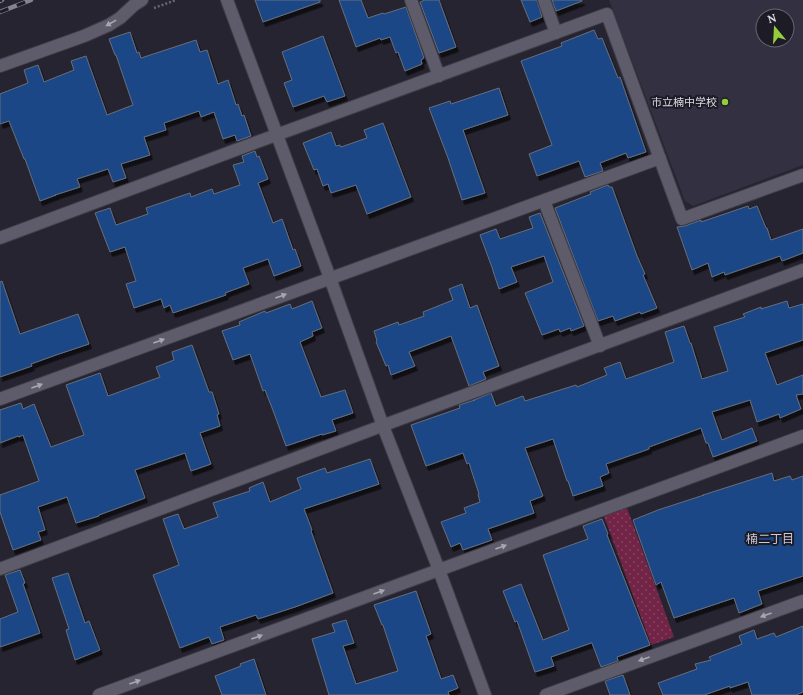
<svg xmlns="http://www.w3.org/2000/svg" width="803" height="695" font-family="Lora,'Noto Sans JP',serif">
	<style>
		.built { fill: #323041; fill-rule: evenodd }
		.grass { fill: url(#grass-dots) }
		.building { fill: #1d4787; stroke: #666e7b; filter: url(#shadow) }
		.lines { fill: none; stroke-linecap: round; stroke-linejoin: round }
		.minor-casing { stroke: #403e48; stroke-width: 14 }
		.path { stroke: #696872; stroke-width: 2.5; stroke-dasharray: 2 2; stroke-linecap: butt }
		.minor { stroke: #5e5c6a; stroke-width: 12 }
		.rail-casing { stroke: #85848e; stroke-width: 4.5 }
		.rail { stroke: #1c1b26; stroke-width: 3; stroke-dasharray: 9; stroke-linecap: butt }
		.oneway { fill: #a8a7b1 }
		.poi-dot { fill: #94cc3c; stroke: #1c1b26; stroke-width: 1.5 }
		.labels { text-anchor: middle; stroke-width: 4; stroke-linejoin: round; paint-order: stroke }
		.poi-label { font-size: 11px; fill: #dad9e1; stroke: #1c1b26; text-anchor: end }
		.neighbourhood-label { font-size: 12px; fill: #cbc9d9; stroke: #1c1b26 }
	</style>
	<defs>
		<pattern id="grass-dots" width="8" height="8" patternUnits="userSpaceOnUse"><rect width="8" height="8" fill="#722446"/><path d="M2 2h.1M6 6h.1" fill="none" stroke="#864360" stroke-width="1.8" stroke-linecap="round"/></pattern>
		<filter id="shadow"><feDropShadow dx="2.5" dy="4.5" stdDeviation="0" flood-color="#0009"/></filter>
	</defs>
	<rect width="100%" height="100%" fill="#262430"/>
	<path class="built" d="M609,0H803V165L693,206L685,201ZM763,16H787V40H763Z"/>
	<path class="grass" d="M627,508L674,637L651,645L604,516Z"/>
	<path class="building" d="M255,0H320V2L263,22Z
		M339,0H361L368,18L383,13L384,14L406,7L424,58L421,60L422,64L405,71L398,52L396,53L390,37L381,40L380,38L356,47Z
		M425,0H439L456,47L439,53L420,2Z
		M521,0H537L542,17L530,22Z
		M552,0H582V1L556,11Z
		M594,30L598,39L602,38L618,78L620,77L646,152L628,158L626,153L600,163L603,171L585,177L579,161L537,176L529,154L552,145L521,61L562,46L561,43Z
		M130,32L137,53L139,52L141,58L196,40L200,52L207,50L218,84L228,80L236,105L238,104L242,116L244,115L251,136L237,141L235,135L223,139L214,112L201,117L199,111L164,123L166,130L144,137L150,155L121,164L126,178L113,182L108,169L77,179L80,187L55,195H56L40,201L25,159H24L9,121L0,124V94L28,83L24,70L38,65L44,82L74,70L71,61L86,56L107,115L133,105L116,55H115L109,39Z
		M323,36L345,96L327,102L324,96L293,107L284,83L292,80L282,52Z
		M499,88L508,115L463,130L485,193L462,200L448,158L429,108L450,101L451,104Z
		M383,123L411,197L367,214L356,185L331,193L328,184L323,186L317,169L314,170L303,143L331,132L336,146L340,145L341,147L367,138L364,130Z
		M255,151L257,157L259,156L268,179L258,183L273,223L282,219L293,250L295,249L301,266L274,276L268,259L243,268L249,284L225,293L226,295L173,313L170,305L164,308L161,299L134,308L126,284L136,281L125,247L110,252L95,213L110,208L116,225L148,214L146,208L190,193L191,197L212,189L214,194L240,185L233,165L244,162L242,156Z
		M608,185L609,187H612L637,256L645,274L643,275L657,308L641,314L640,312L615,321L613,316L598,321L555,208L591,194L590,192Z
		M748,206L749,209L757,206L766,228H767L771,240L803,229V253L782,261L780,256L725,275L724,272L712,277L708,263L692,270L677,227L685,226L701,220V222Z
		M540,213L584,326L571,331L570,328L560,332L559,329L542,335L525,293L553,282L544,256L511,267L517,282L499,289L493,271V270L480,235L496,229L500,239L533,228L529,217Z
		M2,281L20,334L78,314L89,344L56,355L31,364L32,366L0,377V282Z
		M462,284L470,308L477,305L499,366L483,372L486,379L469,386L451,336L409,352L415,366L391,375L388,365L386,366L376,342L377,341L374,331L398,322L399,325L424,316L423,312L453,300L449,289Z
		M312,301L322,328L312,332L313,336L300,342L321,397L345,390L353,413L332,420L336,431L322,435V434L286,446L274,413L265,390L263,391L250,354L233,360L222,331L240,325L239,322L265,311L266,313L290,304L292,309Z
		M787,301L789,308L803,304V340L765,353L777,385L803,375V394L796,395L801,409L780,418L779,414L757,422L750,400L712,412L722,440L752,428L757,441L713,457L708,443H706L701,428L649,447V449L606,464L609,473L600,477L603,486L573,496L568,481H567L553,439L525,448L543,496L530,501L534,513L488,529L492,540L463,550L460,543L451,547L441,522L466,513L464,508L480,502L478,494H479L469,463L467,464L463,453L426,466L411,425L460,408L459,405L475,400H474L491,393L496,406L523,396L525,401L576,385L577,387L607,375L604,368L620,362L626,379L674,362L665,332L684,326L690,343H691L702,379L728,371L714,327L745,317L743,314L761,307V309Z
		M192,345L209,392H212L219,414L217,415L220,426L200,433L211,464L191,471L185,453L135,470L145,498L99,515V516L76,523L67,497L38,507L45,530L38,532L41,540L13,550L0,512V495L39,481L23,435L19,437L18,436L0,443V410L21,403L23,409L34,404L51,447L84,435L66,385L100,373L108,396L160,377L156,367L174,360L172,352Z
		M370,459L379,484L304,509L312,530L311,531L333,593L295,607L258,619L256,615L220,627L224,640L212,644L209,637L180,648L153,575L179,565L163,519L178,514L184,529L218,517L213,503L250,491L249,488L263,482L270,502L301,489L297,478L325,468L327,473Z
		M772,473L774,481L790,476L792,480L803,476V576L758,591L762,604L739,613L734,598L674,618L661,582L656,585L633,520L658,510L704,495H703Z
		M602,519L608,534L607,535L650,645L617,657L618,661L601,667L592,643H591L551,657L554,666L535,672L517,621L515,622L503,591L521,584L543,640L569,630L543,555L588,539L583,526Z
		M20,570L25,583L23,584L40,633L0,647V619L18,612L5,575Z
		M68,573L85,623L89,621L100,650L75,660L66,630L69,629L52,578Z
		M416,591L431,634L426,636L441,679L453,675L458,688L448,692L449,695H329L312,639L335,632L332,624L346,620L354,643L343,646L356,684L398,671L383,625H382L374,605Z
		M803,626V692L796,695H752L748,682L730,688V686L704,695H663L658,683L697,669L695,664L711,660L709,657L742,644L739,636L754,630L757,639L774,633L776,637Z
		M254,659L266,695H222L215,676L241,666L240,664Z
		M623,675L630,695H610L605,681Z"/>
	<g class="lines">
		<defs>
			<path id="minor" d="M227,0L330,278L383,426L439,570L485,695
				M411,0L439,76
				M544,0L556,33
				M0,66L84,36L109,25L120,18L134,5L142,0
				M544,201L600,346
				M0,238L257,142L607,14L682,219L803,175
				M0,399L660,158
				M0,569L395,421L803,270
				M99,695L803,436
				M546,695L803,601"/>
		</defs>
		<use href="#minor" class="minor-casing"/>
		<path class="path" d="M154,8L176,0"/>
		<use href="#minor" class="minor"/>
		<defs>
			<path id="rail" d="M0,1L2,0
				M0,12L31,0"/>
		</defs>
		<use href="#rail" class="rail-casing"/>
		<use href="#rail" class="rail"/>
	</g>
	<defs><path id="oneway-solid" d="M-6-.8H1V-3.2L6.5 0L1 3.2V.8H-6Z"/></defs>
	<g class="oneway">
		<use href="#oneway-solid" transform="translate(111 23) rotate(151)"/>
		<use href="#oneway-solid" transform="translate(281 296) rotate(-20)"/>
		<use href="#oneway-solid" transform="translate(159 341) rotate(-20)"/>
		<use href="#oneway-solid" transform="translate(37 386) rotate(-20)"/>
		<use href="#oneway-solid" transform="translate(501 547) rotate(-20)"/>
		<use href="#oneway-solid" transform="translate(379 592) rotate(-20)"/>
		<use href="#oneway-solid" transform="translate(766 615) rotate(160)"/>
		<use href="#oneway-solid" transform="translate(257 637) rotate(-20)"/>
		<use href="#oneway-solid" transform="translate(644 659) rotate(160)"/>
		<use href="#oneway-solid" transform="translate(135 682) rotate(-20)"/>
	</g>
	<circle class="poi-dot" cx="725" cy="102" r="4"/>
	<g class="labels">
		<g class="poi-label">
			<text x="717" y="106">市立楠中学校</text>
		</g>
		<g class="neighbourhood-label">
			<text x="770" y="543">楠二丁目</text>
		</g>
	</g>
	<g transform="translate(775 28) rotate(342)"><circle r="19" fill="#1c1b26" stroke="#686771"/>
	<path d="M0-3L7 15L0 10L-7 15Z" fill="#94cc3c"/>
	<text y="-6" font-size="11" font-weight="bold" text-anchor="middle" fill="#dad9e1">N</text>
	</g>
</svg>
